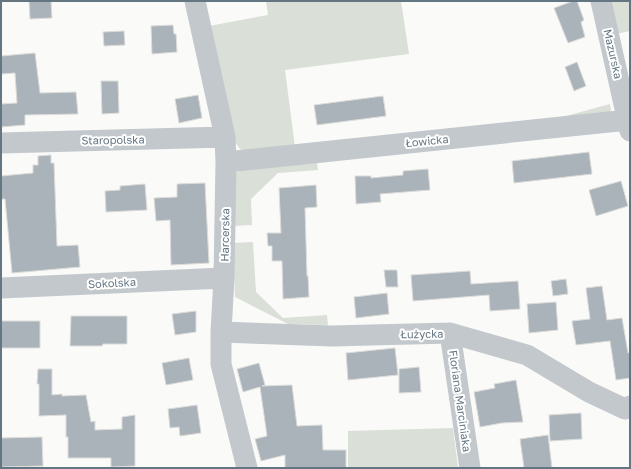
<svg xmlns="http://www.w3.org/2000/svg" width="631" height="469" font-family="'Golos Text',sans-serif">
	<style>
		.green { fill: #dadfd7 }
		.building { fill: #aab3b9; stroke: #dcdcda }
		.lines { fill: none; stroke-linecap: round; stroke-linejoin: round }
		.minor { stroke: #c3c8cc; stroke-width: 21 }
		.labels { text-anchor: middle; stroke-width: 4; stroke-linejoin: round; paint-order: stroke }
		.street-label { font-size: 11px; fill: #657683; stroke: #fff }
	</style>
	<rect width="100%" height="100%" fill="#fafaf8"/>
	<path class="green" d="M266,1H401L409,54L285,70L295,147L245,151L240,149L232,138L209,26L268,15Z
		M608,1H630V31L616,34Z
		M610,104L611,111L609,113L544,122Z
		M317,163L318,170L278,173L251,199L252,225L232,226L234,173L248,168Z
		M253,242L256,292L283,318L327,315L328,325L288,324L235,297L233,243Z
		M453,428L458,468L348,467V431Z"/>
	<path class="building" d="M29,1H51L52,18L30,19Z
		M573,1H577L584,20L581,22L585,37L568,43L554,8Z
		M173,25L174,34H176L177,52L152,54L151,26Z
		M124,31L125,45L104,46L103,32Z
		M35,53L40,93L76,92L78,114L25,115V125L1,127V104L17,103L15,73L1,74V56Z
		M577,62L586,86L574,91L565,67Z
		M101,81H118L119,113L102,114Z
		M198,95L202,118L179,123L175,99Z
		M383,96L386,116L317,125L314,105Z
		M589,152L592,174L514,183L512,161Z
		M51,155V163H54L57,246L78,245L80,267L12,273L5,199H1V176L33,173V165H38V156Z
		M428,169L430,190L380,194L381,202L356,204L355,176H371V178L403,175V171Z
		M621,181L628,206L596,216L589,190Z
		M205,183L209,263L171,265L170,220L156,221L154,198L177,197V184Z
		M145,184L147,210L106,212L105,191L120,190V186Z
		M316,185L317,207L305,208L307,276H308L309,297L283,299L282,261H272V246H268L267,233H281L279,188Z
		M384,270H397L398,287H386Z
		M470,271L471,284L518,281L520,309L490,311L489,295L413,301L411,275Z
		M566,279L568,294L553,296L551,281Z
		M602,286L607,320L622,318L628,353H630V378L616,380L610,341L576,345L572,321L590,319L586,288Z
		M387,293L389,314L356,318L354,297Z
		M556,302L558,330L529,333L527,304Z
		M196,311V332L175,335L172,314Z
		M71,316H127V344H103L102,346H70Z
		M1,321H40V348H1Z
		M395,348L398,375L348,380L346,353Z
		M189,358L193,380L166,385L162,363Z
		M259,363L265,385L262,386L292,385L297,426L322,425L323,450H346V468H285V455L261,461L255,439L267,436L260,387L243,392L237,369Z
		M419,367L421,392L399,393V369Z
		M38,369H52V395L62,394V396L86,395L91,422L95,421V430L122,429V417L135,415V466L111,467V458H68V437H66V415L39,416V384H37Z
		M516,380L523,422L502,423L480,427L474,392L495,388L494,384Z
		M197,405L201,433L180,436L179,427L170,428L168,409Z
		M581,413L582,439L550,441L549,415Z
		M548,435L552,468H524L520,439Z
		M42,437L43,466L1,467V438Z"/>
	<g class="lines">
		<path class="minor" d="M195,1L225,137L226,162L224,278L221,332V364L247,468
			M601,1L630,131
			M1,143L225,137
			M226,162L628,120
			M1,288L224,278
			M221,332L332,336L450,333L527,355L589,392L625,409L630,406
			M450,333L470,468"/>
	</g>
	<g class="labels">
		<g class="street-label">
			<text transform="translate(613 54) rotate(77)" y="4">Mazurska</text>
			<text transform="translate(113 140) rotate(-1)" y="4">Staropolska</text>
			<text transform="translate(427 141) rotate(-6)" y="4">Łowicka</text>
			<text transform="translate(225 235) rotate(-89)" y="4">Harcerska</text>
			<text transform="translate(112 283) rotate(-3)" y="4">Sokolska</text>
			<text transform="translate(422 334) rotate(-1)" y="4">Łużycka</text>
			<text transform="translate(460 401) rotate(82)" y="4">Floriana Marciniaka</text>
		</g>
	</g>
	<rect width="631" height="469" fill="none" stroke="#657683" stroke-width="4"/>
</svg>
